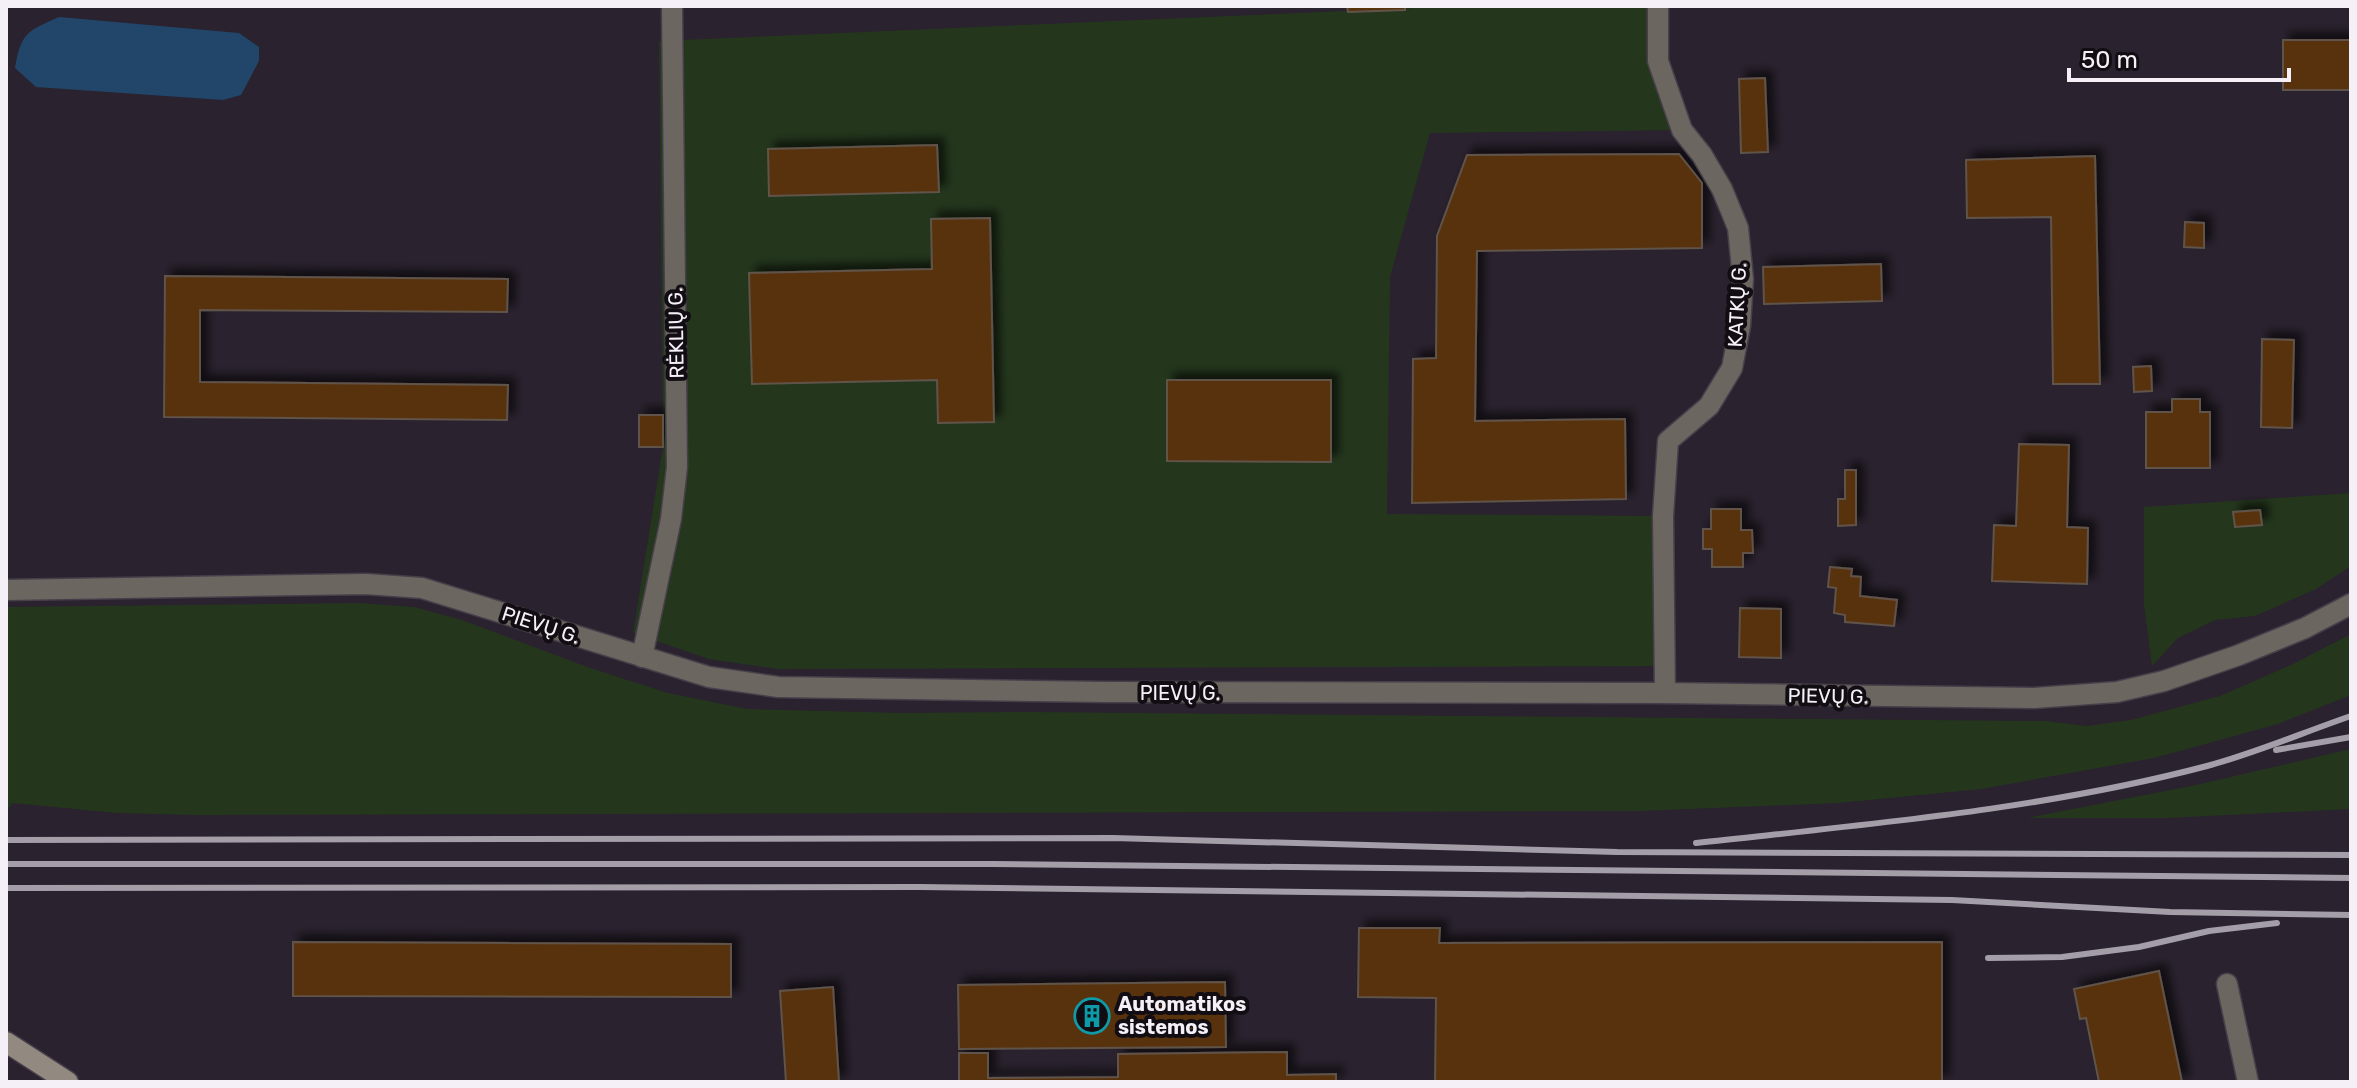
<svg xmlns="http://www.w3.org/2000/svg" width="2357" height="1088" font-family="Rubik,sans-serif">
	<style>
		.green { fill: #24371d }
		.water { fill: #214669 }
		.building { fill: #58330d; stroke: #605349; stroke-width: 2; filter: url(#shadow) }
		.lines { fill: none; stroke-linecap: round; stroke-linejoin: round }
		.minor-casing { stroke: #463f4a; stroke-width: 23 }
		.tertiary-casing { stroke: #463f4a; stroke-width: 23 }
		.secondary-casing { stroke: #463f4a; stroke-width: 23 }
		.minor { stroke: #6b6660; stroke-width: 20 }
		.tertiary { stroke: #6b6660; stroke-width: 20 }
		.secondary { stroke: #928a81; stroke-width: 20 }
		.rail { stroke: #a49ea8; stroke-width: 6 }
		.labels { text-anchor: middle; stroke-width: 8; stroke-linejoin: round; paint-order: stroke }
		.street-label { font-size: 20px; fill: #f5f0f8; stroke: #110d13 }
		.poi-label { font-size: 20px; font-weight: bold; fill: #f5f0f8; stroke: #110d13; text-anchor: start }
	</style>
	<defs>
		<filter id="shadow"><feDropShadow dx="7" dy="-7" stdDeviation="4" flood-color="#0009"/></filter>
	</defs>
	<rect width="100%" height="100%" fill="#2a222e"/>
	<path class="green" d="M1412,6H1658V61L1682,130L1430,133L1390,277L1387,514L1663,516L1665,666L778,669L709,659L633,633L663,447L659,41L1412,8Z
		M2351,493V566L2316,589L2255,616L2215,620L2178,638L2152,666L2144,604V507Z
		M358,603L414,607L462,620L590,668L668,693L747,709L902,713L1027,712L2045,721L2087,726L2131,720L2220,696L2293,664L2351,634V695L2278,724L2154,758L1981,789L1838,803L1639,811L195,815L118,813L12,803L6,813V607Z
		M2351,749V809L2166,818H2027L2196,785Z"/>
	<path class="water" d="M59,17L239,33L259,47V61L241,95L223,100L36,87L15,68C21,33 27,31 59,17Z"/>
	<path class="building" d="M1347,6H1405V10L1348,12Z
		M2283,40H2351V90H2283Z
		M1765,78L1768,152L1741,153L1739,79Z
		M937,145L939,192L769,196L768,149Z
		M1679,154L1702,183V248L1477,251L1475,421L1625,419L1626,499L1412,503L1413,359L1436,358L1437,236L1467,155Z
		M2095,156L2100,384H2053L2051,217L1967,218L1966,160Z
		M990,218L994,422L938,423L937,380L752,384L749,273L932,269L931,219Z
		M2185,222L2204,223V248L2184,247Z
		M1881,264L1882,301L1764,304L1763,267Z
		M165,276L508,279L507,312L200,310V382L508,385L507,420L164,417Z
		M2262,339L2294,340L2292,428L2261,427Z
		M2151,366L2152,391L2134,392L2133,367Z
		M1167,380H1331V462L1167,461Z
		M2172,399H2200V412H2210V468H2146V412H2172Z
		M639,415H663V447H639Z
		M2019,444L2069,445L2067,527L2088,528L2087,584L1992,581L1994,525L2016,526Z
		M1845,470H1856V525L1838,526V499H1845Z
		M1711,509H1741V530H1752L1753,553H1743V567H1712V549H1703V529H1711Z
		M2260,510L2262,525L2235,527L2233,512Z
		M1830,567L1852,569L1851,576L1861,577L1860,596L1897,600L1894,626L1845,622V615L1834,613L1836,588L1828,587Z
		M1740,608L1781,609V658L1739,657Z
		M1359,928H1440L1439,943L1942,942V1082H1435L1436,998L1358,997Z
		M293,942L731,944V997L293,996Z
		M2159,971L2182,1082H2099L2086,1018L2080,1019L2074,989Z
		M1225,982L1226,1047L959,1049L958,985Z
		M833,987L839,1082H786L780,991Z
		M1287,1052V1075L1336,1074V1082H959V1053H988V1078L1118,1077V1054Z"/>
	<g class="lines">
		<defs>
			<path id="minor" d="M1658,6V61L1682,130L1702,155L1722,189L1738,228L1743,279L1740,326L1732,368L1709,406L1668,441L1663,516L1665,693
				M642,657L671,519L677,467L672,6
				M2227,984L2248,1082"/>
			<path id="tertiary" d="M6,590L366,584L422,588L709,677L778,687L1106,692L1665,693L2034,698L2117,692L2164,681L2239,655L2305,628L2351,604"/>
			<path id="secondary" d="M6,1042L68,1082"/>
		</defs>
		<use href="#minor" class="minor-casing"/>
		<use href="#tertiary" class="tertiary-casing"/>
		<use href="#secondary" class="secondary-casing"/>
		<use href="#minor" class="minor"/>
		<use href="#tertiary" class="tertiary"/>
		<use href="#secondary" class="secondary"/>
		<path class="rail" d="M2276,750L2351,737
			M6,840L1113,838L1617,852L2351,855
			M1696,843C1868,824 2040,810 2207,766C2256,753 2304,732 2351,716
			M6,864H992L2351,878
			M6,888L919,887L1952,900L2170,912L2351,915
			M1988,958L2062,957L2139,947L2209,931L2277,923"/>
	</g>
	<defs>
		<symbol id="building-ring" viewBox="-11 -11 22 22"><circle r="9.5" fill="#110d13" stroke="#0f9aa8" stroke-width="1.5"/><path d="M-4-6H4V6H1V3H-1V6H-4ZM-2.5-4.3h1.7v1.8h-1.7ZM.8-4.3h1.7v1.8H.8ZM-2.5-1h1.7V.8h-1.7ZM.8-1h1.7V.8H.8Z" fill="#0f9aa8"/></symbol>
	</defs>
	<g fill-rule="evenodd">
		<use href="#building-ring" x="1072" y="996" width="40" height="40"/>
	</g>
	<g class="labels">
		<g class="street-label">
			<text transform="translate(1737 305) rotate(-87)" y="7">KATKŲ G.</text>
			<text transform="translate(676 333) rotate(-91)" y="7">RĖKLIŲ G.</text>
			<text transform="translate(541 625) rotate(18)" y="7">PIEVŲ G.</text>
			<text x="1180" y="700">PIEVŲ G.</text>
			<text transform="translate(1828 696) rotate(1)" y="7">PIEVŲ G.</text>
		</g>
		<g class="poi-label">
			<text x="1118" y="1011">Automatikos<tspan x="1118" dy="23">sistemos</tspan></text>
		</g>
	</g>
	<rect width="2357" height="1088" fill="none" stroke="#f5f0f8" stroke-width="16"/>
	<path d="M2069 68v12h220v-12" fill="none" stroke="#f5f0f8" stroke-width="4"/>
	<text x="2081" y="68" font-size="24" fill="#f5f0f8" stroke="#110d13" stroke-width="6" paint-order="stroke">50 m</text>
</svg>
